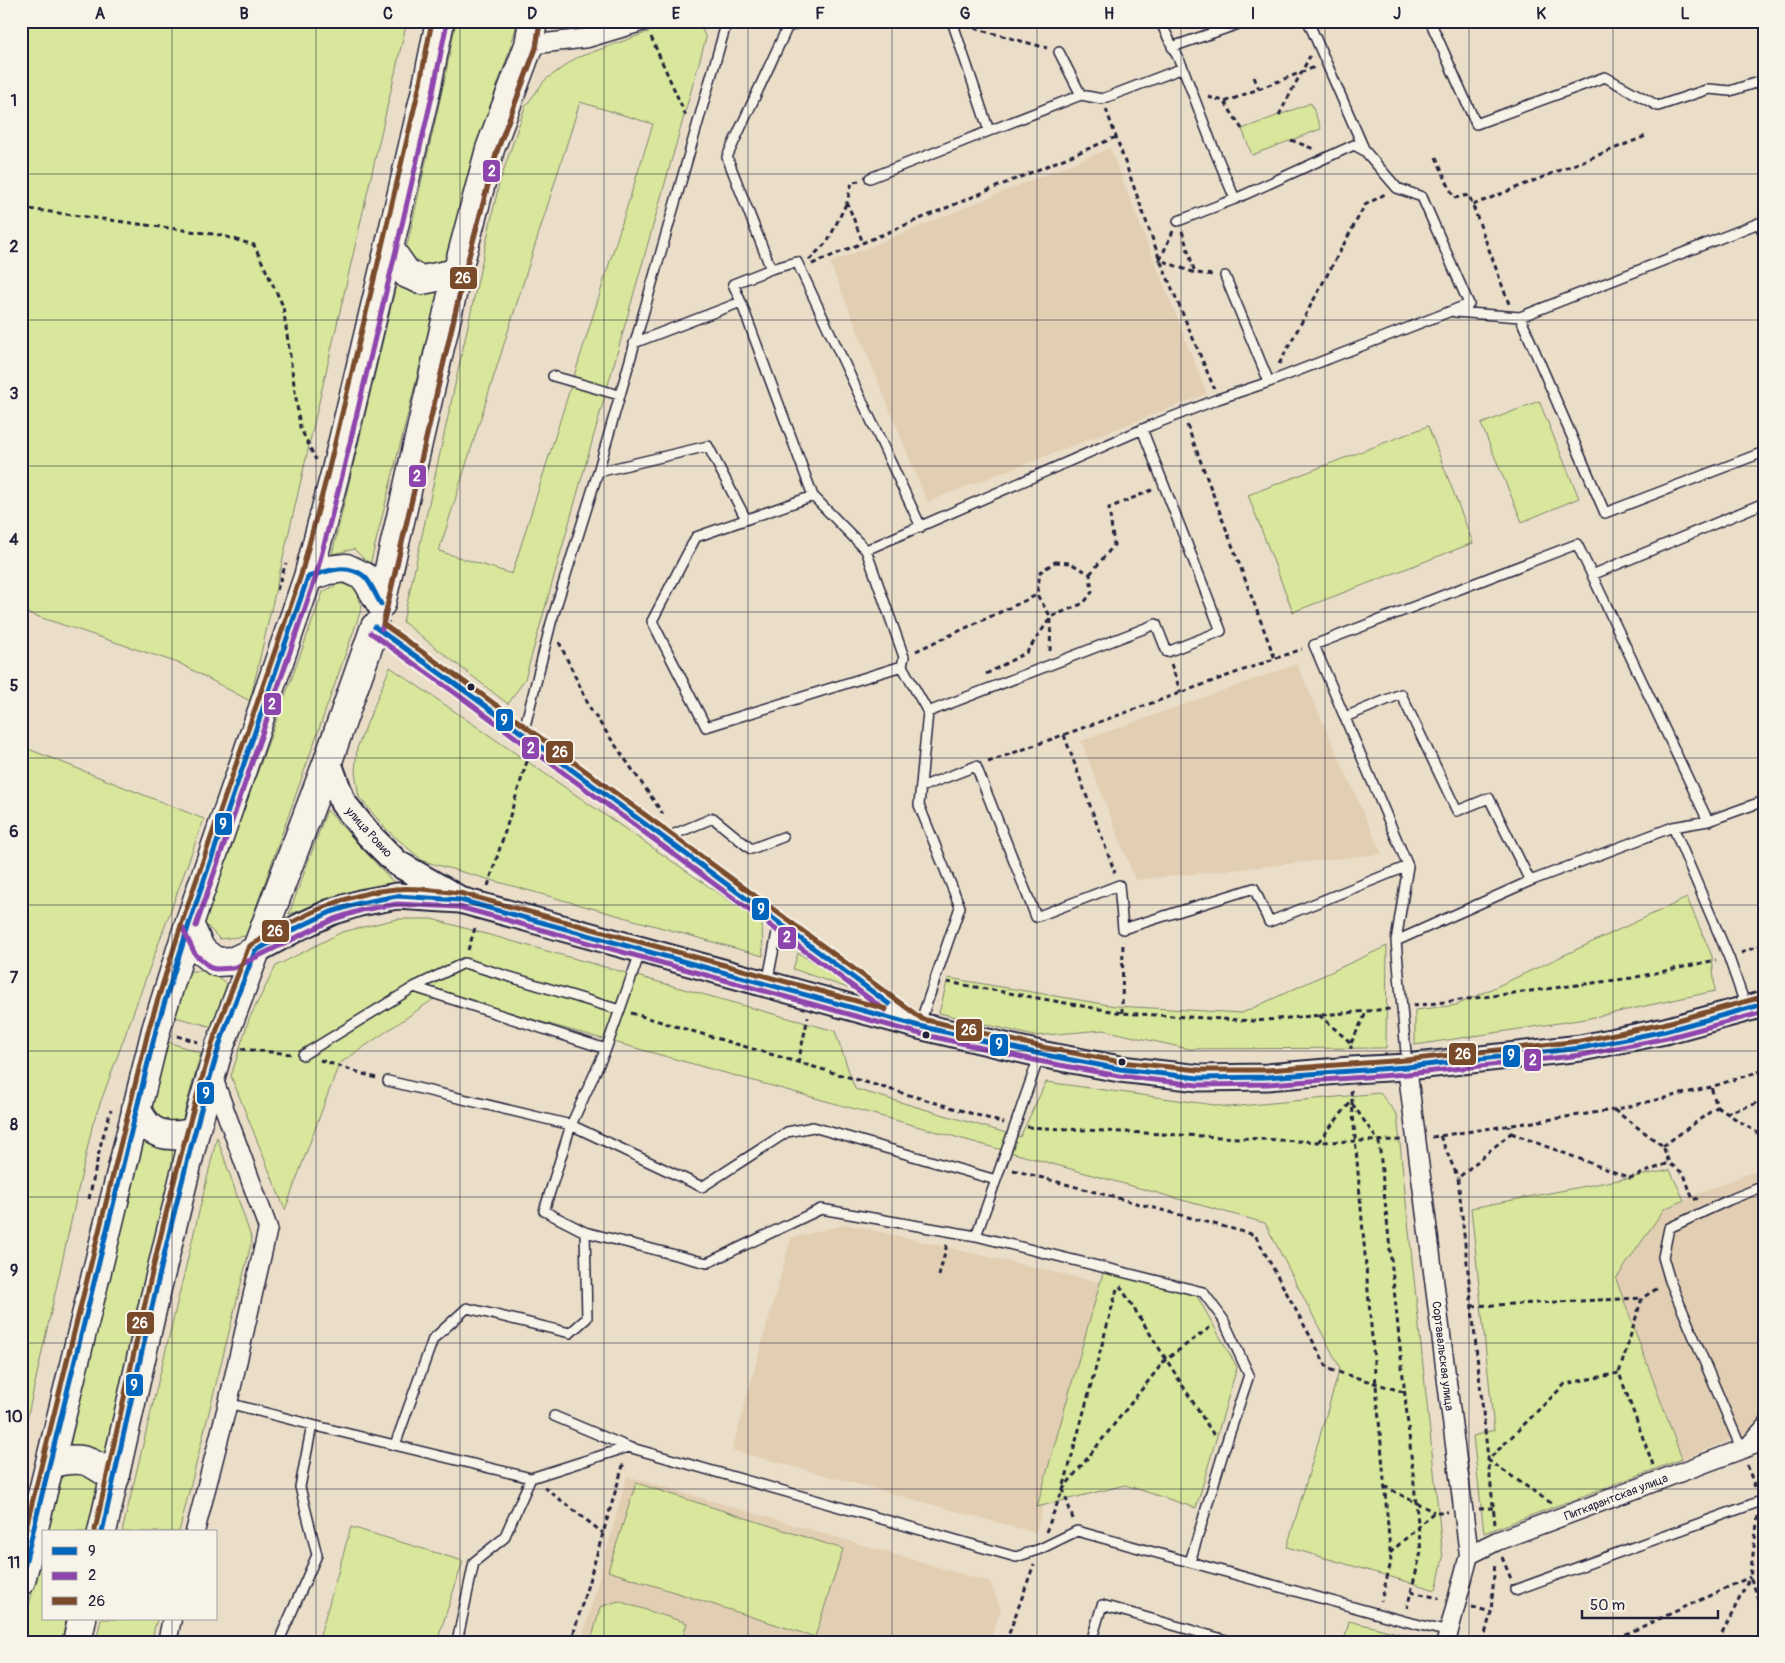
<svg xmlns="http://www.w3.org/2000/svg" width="1785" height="1663" font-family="Pangolin,sans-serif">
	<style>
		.built { fill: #e2cfb3 }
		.green { fill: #d8e79b; stroke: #7d846b; fill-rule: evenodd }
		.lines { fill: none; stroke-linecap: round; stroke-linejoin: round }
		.lane-casing { stroke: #22223b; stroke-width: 12 }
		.street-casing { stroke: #22223b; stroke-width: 21 }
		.secondary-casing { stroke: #22223b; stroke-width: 29 }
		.primary-casing { stroke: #22223b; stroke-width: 31 }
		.path { stroke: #22223b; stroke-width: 3; stroke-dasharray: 5 4; stroke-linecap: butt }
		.lane { stroke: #f7f3e8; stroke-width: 9 }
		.street { stroke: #f7f3e8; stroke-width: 18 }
		.secondary { stroke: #f7f3e8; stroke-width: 25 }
		.primary { stroke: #f7f3e8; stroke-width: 28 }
		.bus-1-casing { stroke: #f7f3e8; stroke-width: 9 }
		.bus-2-casing { stroke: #f7f3e8; stroke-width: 9 }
		.bus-3-casing { stroke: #f7f3e8; stroke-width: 9 }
		.bus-1 { stroke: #0065bd; stroke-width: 5 }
		.bus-2 { stroke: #8e44ad; stroke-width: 5 }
		.bus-3 { stroke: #7a4b2a; stroke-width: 5 }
		.grid { fill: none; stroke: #22223b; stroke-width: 1; stroke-opacity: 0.55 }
		.bus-dot { fill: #22223b; stroke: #f7f3e8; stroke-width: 2 }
		.labels { text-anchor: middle; stroke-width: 4; stroke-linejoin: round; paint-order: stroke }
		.street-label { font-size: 12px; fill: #22223b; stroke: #f7f3e8 }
		.line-badge { stroke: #f7f3e8; stroke-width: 2 }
		.badge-label { font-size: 14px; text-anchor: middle; font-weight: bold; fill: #fff }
		.neatline { fill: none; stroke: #22223b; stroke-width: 2 }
		.grid-label { font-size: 16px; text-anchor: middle; font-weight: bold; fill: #22223b }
	</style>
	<rect width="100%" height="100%" fill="#ebdec9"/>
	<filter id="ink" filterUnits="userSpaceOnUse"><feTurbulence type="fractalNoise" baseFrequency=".02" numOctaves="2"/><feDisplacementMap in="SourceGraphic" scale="10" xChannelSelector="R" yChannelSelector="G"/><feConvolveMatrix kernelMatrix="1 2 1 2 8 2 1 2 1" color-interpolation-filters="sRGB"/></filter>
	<g filter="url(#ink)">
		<path class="built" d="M1110,148L1207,394L927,502L830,263Z
			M1297,664L1382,854L1135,880L1081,741Z
			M1764,1167V1427L1682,1459L1616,1279L1664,1208Z
			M846,1224L1107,1284L1036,1533L732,1450L791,1238Z
			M627,1476L990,1582L1001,1609L990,1642H581Z"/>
		<path class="green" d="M21,21H407L250,701L181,664L21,611Z
			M456,21H518L507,58L479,138L448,260L424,267L406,250L444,82Z
			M679,21H698L706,38L525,679L508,704L403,622L499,184L525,107L545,80L576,58ZM580,102L653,124L512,574L439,551Z
			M1311,103L1321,129L1252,155L1242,129Z
			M398,277L415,295L439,289L370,565L354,549L332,554Z
			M1539,401L1579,498L1522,522L1481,424Z
			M1428,426L1473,543L1293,612L1248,495Z
			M340,583L356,589L362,607L246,936L220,939L203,922L323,592Z
			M390,667L762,923L763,956L423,861L386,829L359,797L355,772L357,748Z
			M21,746L204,819L93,1123L21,1446Z
			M327,810L394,883L289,914Z
			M1687,898L1712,956L1715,991L1585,1019L1415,1045V1010L1457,1005Z
			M397,919H432L835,1031L855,1089L1020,1137L1046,1082L1229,1107L1380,1093L1397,1115L1443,1558L1436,1590L1287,1547L1340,1368L1265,1223L441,994L339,1064L285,1210L231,1076L249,1019L276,966L342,932Z
			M1387,946L1386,1048L1189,1049L1103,1030L1034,1036L939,1013L948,978L1115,1006L1242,1013Z
			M798,953L868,995L793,969Z
			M188,971H210L227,984L213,1027L175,1017Z
			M168,1042L201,1053L182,1121L164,1120L149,1107Z
			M140,1133L158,1148L177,1149L88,1532H48L70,1445Z
			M217,1137L252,1240L179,1532H122Z
			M1670,1170L1684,1200L1664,1209L1616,1279L1682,1459L1484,1533L1473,1436L1494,1430L1471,1208Z
			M1104,1269L1197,1296L1237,1367L1196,1508L1125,1485L1037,1507Z
			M636,1483L843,1549L815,1637L608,1571Z
			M351,1527L463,1561L437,1642H318Z
			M44,1547V1619H67L61,1642H21V1636Z
			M618,1601L687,1623L681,1642H591L600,1607Z
			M101,1619H157L151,1642H96Z
			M1349,1621L1426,1640V1642H1344Z"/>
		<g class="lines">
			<defs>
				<path id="lane" d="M952,21L989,131L1081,95L1102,99L1183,68
					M1308,21L1365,151
					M1430,21L1476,124L1605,77L1658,106L1709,89L1730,91L1764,80
					M1172,47L1247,21
					M1059,52L1081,95
					M870,178L989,131
					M1178,221L1235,199
					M1759,223L1764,235
					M771,269L727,157L787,28L801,21
					M1225,276L1269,382
					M741,302L733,284L771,269L797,262L921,527
					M1455,312L1520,317L1764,221
					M1520,317L1605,513L1764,452
					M634,343L741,302L813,496L696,537L652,621L706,727L902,666L928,712L919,805L960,907L920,1023
					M553,376L619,395
					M598,472L708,446L746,519
					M813,496L866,550L904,657L902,666
					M866,550L1152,425L1218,399L1269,382L1469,304L1422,197L1397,188L1365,151L1354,145L1235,199L1211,142L1183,68L1160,21
					M928,712L1156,624L1167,652L1221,631L1142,429
					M1345,717L1401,694L1457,811L1489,798L1530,881
					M523,734L551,623L598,472L727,21
					M921,787L976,766L1036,917L1119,885L1123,929L1254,888L1269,922L1408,866
					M1708,821L1592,575L1764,503
					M665,838L713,818L751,849L783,837
					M1396,941L1530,881L1673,827
					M767,984L779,922
					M414,987L606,1049
					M1746,1007L1729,958L1673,827L1708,821L1764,801
					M303,1055L414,987L464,963L620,1010
					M1407,1064L1396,941L1408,866L1314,645L1577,544L1592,575
					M388,1081L571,1125L702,1187L787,1132L813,1127L996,1180L1039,1057
					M996,1180L976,1236L1203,1292L1223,1319L1249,1375L1224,1450L1190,1562
					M1764,1186L1729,1200L1669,1228L1663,1257L1670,1281L1741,1448L1764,1422
					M585,1232L707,1263L821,1209L976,1236
					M228,1403L312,1425L531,1478L628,1447L1016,1557L1040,1549L1077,1531L1404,1621L1449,1632
					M554,1416L628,1447
					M395,1445L433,1339L467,1308L570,1333L587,1318L585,1232L544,1211L571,1125L606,1049L641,950
					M1515,1590L1764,1500
					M282,1634L317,1555L300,1487L312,1425
					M457,1642L474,1562L504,1538L531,1478
					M1091,1642L1102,1605L1233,1642"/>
				<path id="street" d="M529,45L588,38L645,21
					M375,627L469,694L911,1020
					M1407,1067L1469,1555L1446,1642
					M195,1532L228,1403L268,1228L212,1075
					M1469,1555L1497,1541L1764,1441
					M167,1642L172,1619"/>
				<path id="secondary" d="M328,761L343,803L369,835L397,863L456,897
					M255,951L299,927L331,912L360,903L397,896L460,900L919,1026L1040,1054L1120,1069L1199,1078L1267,1077L1351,1070L1407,1067L1581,1048L1665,1031L1764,1004"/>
				<path id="primary" d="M389,248L407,274L422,280L457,273
					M308,577L328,570L346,568L365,577L381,604
					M381,604L457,273L490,149L529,45L533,21
					M189,924L201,950L216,962L234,961L255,951
					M136,1109C140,1115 144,1124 150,1128C163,1138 181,1136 195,1132
					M50,1463C84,1456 87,1459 115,1478
					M102,1532L154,1301L195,1132L219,1048L328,761L375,627
					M21,1581L156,1030L189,924L308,577L335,474L389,248L426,90L440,21
					M77,1642L82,1619"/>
			</defs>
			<use href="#lane" class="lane-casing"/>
			<use href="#street" class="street-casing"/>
			<use href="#secondary" class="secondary-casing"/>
			<use href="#primary" class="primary-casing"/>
			<path class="path" d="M966,26L1047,48
				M651,37L686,116
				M1254,77L1259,89
				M1208,97L1224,101L1242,129
				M1225,102L1315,67
				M1106,109L1160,260L1214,388
				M1279,115L1310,56
				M1291,140L1314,149
				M1436,157L1454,198L1469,195L1509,304
				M859,181L852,182L847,202L863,243
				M1473,205L1646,136
				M21,208L220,235L254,245L283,306L300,427L316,460
				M1173,231L1160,260L1195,273L1214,275
				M1182,231L1195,273
				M809,260L828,241L847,202
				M812,264L1116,137
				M1279,364L1365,205L1385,194
				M1187,425L1275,659
				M1055,562L1070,563L1090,574L1092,592L1084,603L1051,617L1037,595L1040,572Z
				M1090,574L1114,545L1109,508L1152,490
				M277,590L286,563
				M559,642L591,710L663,814
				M916,651L1037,595
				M1050,651L1051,617
				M1171,664L1181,693
				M986,674L1027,652L1051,617
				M1064,735L1115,873
				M988,762L1302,649
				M488,886L528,758
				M468,950L476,925
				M1741,953L1764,944
				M947,982L1122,1013L1255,1021L1390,1009
				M1413,1006L1632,978L1716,960
				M631,1013L1004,1123
				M1122,1013L1123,941
				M1319,1015L1351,1043V1049
				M177,1036L198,1042
				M1351,1043L1367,1011
				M241,1049L292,1054
				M320,1060L376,1078
				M798,1063L808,1017
				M1351,1090L1391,1562L1381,1601
				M1717,1107L1764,1137
				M1614,1110L1663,1146L1669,1163L1684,1174L1693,1200L1698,1198
				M1726,1113L1764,1101
				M1027,1127L1318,1142L1401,1140
				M1511,1133L1630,1178L1669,1163
				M1440,1136L1458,1178
				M1432,1137L1613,1110L1711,1087L1764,1070
				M1318,1142L1351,1102L1379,1142L1421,1552L1407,1608
				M1663,1146L1717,1107L1711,1087
				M1013,1170L1255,1235L1328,1369L1404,1392
				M89,1199L101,1143L111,1110
				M939,1276L947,1244
				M1120,1286L1215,1437
				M1472,1306L1642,1298
				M1653,1465L1619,1373L1642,1298L1658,1288
				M1747,1465L1756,1490
				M1384,1486L1434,1512
				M544,1487L603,1533
				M1551,1503L1488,1460L1565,1384L1619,1373
				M1479,1509L1493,1508
				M1758,1516L1750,1577L1764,1611
				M1073,1519L1063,1489L1118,1285
				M1495,1524L1458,1178L1511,1133L1509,1126
				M1046,1532L1063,1489L1165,1360L1212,1326
				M1390,1553L1434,1512H1448
				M1502,1557L1511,1579
				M1411,1592L1439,1598
				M1472,1607L1491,1612
				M571,1642L624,1462
				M1006,1642L1034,1564
				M1483,1642L1491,1612L1495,1562
				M1609,1642L1750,1577
				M1718,1642L1750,1577"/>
			<use href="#lane" class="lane"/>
			<use href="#street" class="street"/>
			<use href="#secondary" class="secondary"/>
			<use href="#primary" class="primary"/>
			<defs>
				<path id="bus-1" d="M308,577C326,571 347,562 365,577C371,583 376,596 381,604
					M375,627L469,694L889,1004
					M255,951L299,927L331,912L360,903L397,896L460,900L919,1026L1040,1054L1120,1069L1199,1078L1267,1077L1407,1067L1581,1048L1665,1031L1764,1004
					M102,1532C138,1371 171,1208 218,1050C228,1017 243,984 255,951
					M21,1580L156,1030L189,924L308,577"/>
				<path id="bus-2" d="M382,629L464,275L497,151L536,48L540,22
					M371,633L465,700L885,1010
					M196,926L315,579L342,476L396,250L433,92L447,22
					M182,927L195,954L211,968L216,969L234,968L334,919L362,910L397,904L459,907L917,1033L1038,1061L1119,1076L1198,1085L1268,1084L1407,1074L1582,1055L1667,1038L1764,1012"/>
				<path id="bus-3" d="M540,22L536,48L497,151L464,275L383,624L473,688L922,1019L1042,1047L1121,1062L1199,1070H1267L1406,1060L1580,1041L1663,1024L1762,997
					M95,1530C131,1369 163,1206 211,1048C221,1014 236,981 248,948L251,945C296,919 343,893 396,889C416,887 440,891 460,893L886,1009
					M21,1548L149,1028L182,922L301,575L328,472L382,246L419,88L432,21"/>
			</defs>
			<use href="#bus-1" class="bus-1-casing"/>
			<use href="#bus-2" class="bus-2-casing"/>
			<use href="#bus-3" class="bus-3-casing"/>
			<use href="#bus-1" class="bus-1"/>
			<use href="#bus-2" class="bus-2"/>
			<use href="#bus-3" class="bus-3"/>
		</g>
	</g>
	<path class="grid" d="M172,21V1532M316,21V1642M460,21V1642M604,21V1642M748,21V1642M892,21V1642M1037,21V1642M1181,21V1642M1325,21V1642M1469,21V1642M1613,21V1642M21,174H1764M21,320H1764M21,466H1764M21,612H1764M21,758H1764M21,905H1764M21,1051H1764M21,1197H1764M21,1343H1764M21,1489H1764M172,1619V1642"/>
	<g class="bus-dot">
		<circle cx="471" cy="687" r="4.5"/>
		<circle cx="926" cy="1035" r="4.5"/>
		<circle cx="1122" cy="1062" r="4.5"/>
	</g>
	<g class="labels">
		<g class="street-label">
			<text transform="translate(369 832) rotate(48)" y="4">улица Ровио</text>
			<text transform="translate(1443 1356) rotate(83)" y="4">Сортавальская улица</text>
			<text transform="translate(1616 1497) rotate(-21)" y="4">Питкярантская улица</text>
		</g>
	</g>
	<g class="line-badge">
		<rect x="482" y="159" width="19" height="24" rx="5" fill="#8e44ad"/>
		<rect x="449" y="266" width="29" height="24" rx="5" fill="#7a4b2a"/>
		<rect x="408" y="464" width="19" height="24" rx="5" fill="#8e44ad"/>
		<rect x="263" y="692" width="19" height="24" rx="5" fill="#8e44ad"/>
		<rect x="495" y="708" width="19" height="24" rx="5" fill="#0065bd"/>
		<rect x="521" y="736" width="19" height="24" rx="5" fill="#8e44ad"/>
		<rect x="545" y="740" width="29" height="24" rx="5" fill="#7a4b2a"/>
		<rect x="214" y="812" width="19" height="24" rx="5" fill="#0065bd"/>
		<rect x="751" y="897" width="19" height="24" rx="5" fill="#0065bd"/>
		<rect x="261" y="919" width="29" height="24" rx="5" fill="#7a4b2a"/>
		<rect x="777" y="926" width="20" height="24" rx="5" fill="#8e44ad"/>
		<rect x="955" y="1018" width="28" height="24" rx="5" fill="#7a4b2a"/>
		<rect x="989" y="1033" width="20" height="24" rx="5" fill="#0065bd"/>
		<rect x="1448" y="1042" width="29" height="24" rx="5" fill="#7a4b2a"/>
		<rect x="1502" y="1044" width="19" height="24" rx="5" fill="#0065bd"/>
		<rect x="1523" y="1048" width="19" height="24" rx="5" fill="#8e44ad"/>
		<rect x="196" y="1081" width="19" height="24" rx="5" fill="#0065bd"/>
		<rect x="126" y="1311" width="29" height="24" rx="5" fill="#7a4b2a"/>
		<rect x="125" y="1373" width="19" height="24" rx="5" fill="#0065bd"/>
	</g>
	<g class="badge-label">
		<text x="492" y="176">2</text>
		<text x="463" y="283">26</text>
		<text x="417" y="481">2</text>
		<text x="272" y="709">2</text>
		<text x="504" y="725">9</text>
		<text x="531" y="753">2</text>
		<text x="560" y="757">26</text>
		<text x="223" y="829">9</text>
		<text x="761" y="914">9</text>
		<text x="275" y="936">26</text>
		<text x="787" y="942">2</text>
		<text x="969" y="1035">26</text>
		<text x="999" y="1049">9</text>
		<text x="1463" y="1059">26</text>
		<text x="1511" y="1060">9</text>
		<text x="1533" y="1065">2</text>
		<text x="206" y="1098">9</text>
		<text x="140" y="1328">26</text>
		<text x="134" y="1390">9</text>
	</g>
	<rect width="1785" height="1663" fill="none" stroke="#f7f3e8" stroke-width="55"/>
	<rect x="42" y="1530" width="175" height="90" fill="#f7f3e8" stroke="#a29fa3"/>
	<rect x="52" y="1547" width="25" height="8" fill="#0065bd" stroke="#a29fa3"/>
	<text x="88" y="1556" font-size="15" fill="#22223b">9</text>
	<rect x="52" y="1572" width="25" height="8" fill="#8e44ad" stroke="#a29fa3"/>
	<text x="88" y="1580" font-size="15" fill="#22223b">2</text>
	<rect x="52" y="1597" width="25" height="8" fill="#7a4b2a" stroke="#a29fa3"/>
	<text x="88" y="1606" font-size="15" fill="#22223b">26</text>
	<path d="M1582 1610v8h136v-8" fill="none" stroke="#22223b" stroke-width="2.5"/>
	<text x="1590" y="1610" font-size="15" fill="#22223b" stroke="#f7f3e8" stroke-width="4" paint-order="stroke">50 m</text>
	<rect x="28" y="28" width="1730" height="1608" class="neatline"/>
	<g class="grid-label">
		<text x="100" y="19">A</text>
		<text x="244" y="19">B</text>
		<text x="388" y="19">C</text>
		<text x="532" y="19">D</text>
		<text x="676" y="19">E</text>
		<text x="820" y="19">F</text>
		<text x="965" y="19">G</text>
		<text x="1109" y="19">H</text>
		<text x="1253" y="19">I</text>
		<text x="1397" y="19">J</text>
		<text x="1541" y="19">K</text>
		<text x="1685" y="19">L</text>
		<text x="14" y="106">1</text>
		<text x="14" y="252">2</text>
		<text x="14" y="399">3</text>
		<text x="14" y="545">4</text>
		<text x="14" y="691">5</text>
		<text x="14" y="837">6</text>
		<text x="14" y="983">7</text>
		<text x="14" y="1130">8</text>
		<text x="14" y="1276">9</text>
		<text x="14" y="1422">10</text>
		<text x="14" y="1568">11</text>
	</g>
</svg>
